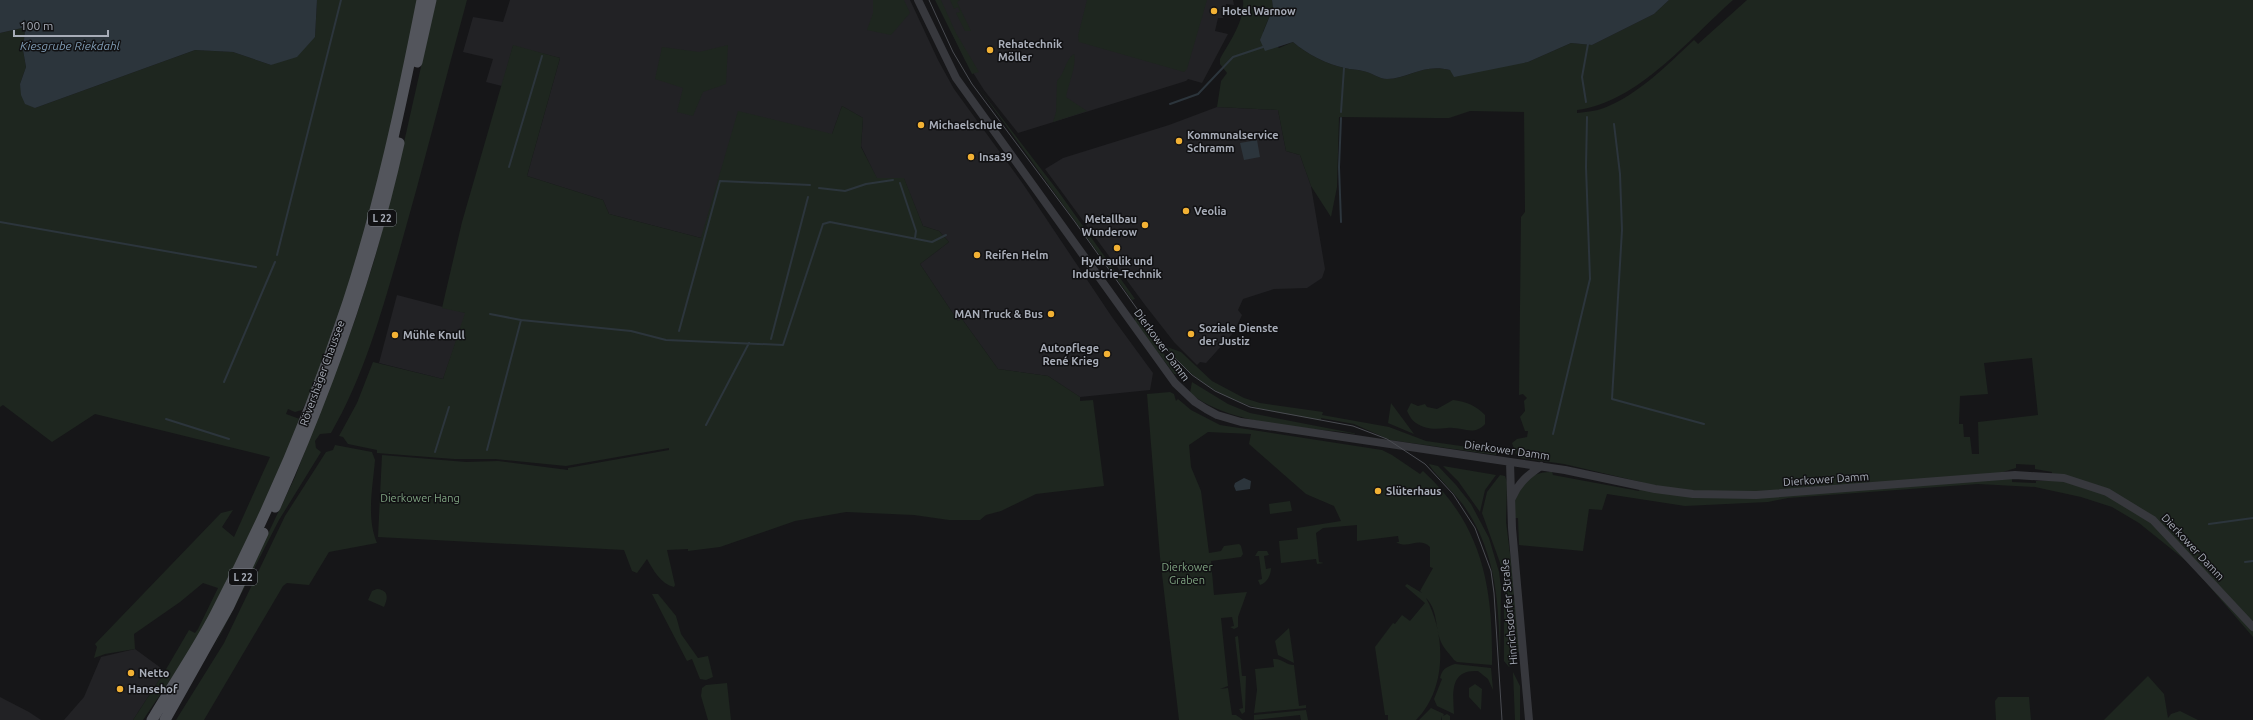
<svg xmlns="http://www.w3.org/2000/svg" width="2253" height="720" font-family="Ubuntu,sans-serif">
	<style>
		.built { fill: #222225 }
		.green { fill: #1e261f; fill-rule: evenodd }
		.water { fill: #2c353c }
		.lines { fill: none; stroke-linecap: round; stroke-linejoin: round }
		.stream { stroke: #2c353c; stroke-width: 2 }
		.tertiary { stroke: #37383d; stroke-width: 8 }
		.primary { stroke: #53555c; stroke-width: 11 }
		.tram { stroke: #4a4c52; stroke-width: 1 }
		.poi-dot { fill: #f2b134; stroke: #111113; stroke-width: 1.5 }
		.labels { text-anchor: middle; stroke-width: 3; stroke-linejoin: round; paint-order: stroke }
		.shield { fill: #111113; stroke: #7b7e86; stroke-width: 1 }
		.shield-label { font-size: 10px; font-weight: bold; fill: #a8adb8 }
		.poi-label { font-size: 11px; font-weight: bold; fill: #a8adb8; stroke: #111113; text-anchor: start }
		.street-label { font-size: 11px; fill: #a8adb8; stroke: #111113 }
		.park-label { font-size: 11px; fill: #7fa381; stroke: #111113 }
		.water-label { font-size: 12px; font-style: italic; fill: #7f9bb3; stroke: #111113 }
	</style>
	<rect width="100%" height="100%" fill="#161618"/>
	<path class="built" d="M510,0H910L938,60L954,89L1023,184L1112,317L1153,373L1150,390L1080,397L1048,376L998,369L962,319L958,321L920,264L949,242L939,231L923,226L904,179H877L861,146L863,118L842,106L832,134L701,238L609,214L603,200L527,176L560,58L513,46L502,86L486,82L493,59L463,52L473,17L503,22Z
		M936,0H1233L1234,5L1226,4L1223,18H1218L1215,31L1228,34L1202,83L1188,79L1186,81L1018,133L984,90L965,60Z
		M1217,107L1278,110L1286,151L1300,155L1311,186L1325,269L1322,278L1307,288L1274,289L1243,299L1238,310L1242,315L1234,332L1206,363L1200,362L1197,365L1174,342L1145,305L1045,169L1063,158L1169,125Z
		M397,295L466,313L443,379L379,363Z
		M135,649L165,671L133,720H64L84,697L101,657Z
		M0,697L29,712L41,720H0Z"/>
	<path class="green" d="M317,0H419L390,140L345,301L309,401H307L302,410L295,412L288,409L286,414L305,421L216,612L143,720H133L165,671L189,630L195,633L198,629L218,588L203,583L180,602L134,634L135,649L105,654L94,658L97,647L95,644L221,513L233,510L222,527L234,537L270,457L95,414L52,442L3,405L0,407V33L22,28L25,30L23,50L26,67L20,84L35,108L195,50L233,52L271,65L315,37Z
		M436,0H467C444,84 423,168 399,252C381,314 364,376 331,433L320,434L315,441L316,448L321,452L279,520L213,649L295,477L355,320L374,261L396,178Z
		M873,0H904L910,13L891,35L867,30L873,13Z
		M935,0H941L956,33L979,72L972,74Z
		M950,0H960L957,2L971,31H965L956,13L960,12L958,7L954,9Z
		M1087,0H1207L1187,69L1184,72L1079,42L1078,36Z
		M1243,0H1272L1273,8L1263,32L1279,48L1293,42C1307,54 1326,64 1345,68C1351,70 1357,69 1363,71C1371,72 1379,79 1387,79C1411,78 1423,63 1450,70L1528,62L1571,43L1592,45L1654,14L1669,0H1733C1689,39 1637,103 1577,110V113C1586,112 1596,111 1604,108C1638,95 1668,64 1694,40L1698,44L1747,0H2253V637L2190,564L2139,523L2112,507L2081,497L2035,487L1978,484L1788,498L1768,502L1685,506L1607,494L1602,510L1589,509L1583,551L1519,545L1518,518H1514C1515,510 1514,502 1515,495C1519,480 1537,471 1552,472L1553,475L1639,491L1641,482L1564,464L1520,458L1516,454L1512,443L1517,439L1527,437L1528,431H1525L1520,417L1525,411L1524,401L1527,398L1523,394L1519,395L1521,217L1525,212L1524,112L1470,111L1449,118H1434L1339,117L1337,187L1331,217L1311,186L1300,155L1286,151L1278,110L1217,107L1221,81L1227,73L1220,64V59C1230,41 1245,21 1243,0ZM2032,358L2038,415L1978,422L1979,454H1972L1970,437H1964L1963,424H1959L1960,396L1988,394L1984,363ZM2016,464L2035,465V469L2052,472L2050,481H2036V483L2012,482V479H2002L2003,472L2016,468Z
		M513,45L560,58L527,176L603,200L609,214L701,238L738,111L832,134L842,106L863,118L861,147L877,178H904L923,226L939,231L949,242L920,264L958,321L962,319L998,369L1048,376L1080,397V401L1093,400L1104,486L1036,494L1001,511L986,515L980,520H949L914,515L846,512L795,521L720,547L688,551V549L667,550L675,585L674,587C661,584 653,570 647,559L637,573L632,571L624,550L378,537L382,455L466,462L498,461L568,470V468L669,450V448L566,466L495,459H454L377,453V450L348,444L343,437L339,436L357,403L373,362L443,379L465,313L442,308L462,222Z
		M728,45L726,84L703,92L693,116L677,112L683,88L655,79L662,47L699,52Z
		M1074,54C1077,65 1068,85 1066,97L1087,111L1053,122L1056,112L1057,81C1065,73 1065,60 1074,54Z
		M978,87L1058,191L1135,299L1132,300Z
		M1135,316L1156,345L1183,375L1174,374L1135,322Z
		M1167,347L1181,352L1212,381L1244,398L1260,403L1323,412L1322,415L1389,427L1426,441L1496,451V455L1390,440L1354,424L1321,418V420C1265,412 1220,404 1179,362C1175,358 1166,350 1167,347Z
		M1192,382L1228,404L1250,413L1358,434C1306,427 1231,426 1190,393Z
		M1170,392L1174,394L1176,401L1178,399L1191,410L1220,425L1382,450L1392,455L1420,474L1423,471C1483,526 1493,587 1492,665L1457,662L1454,660C1450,654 1444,649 1441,642C1435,627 1438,610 1426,598C1446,634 1447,689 1416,720H1388V715H1385L1375,647L1393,623L1395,624L1402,615L1410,621L1425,603L1405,586L1407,584L1422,593L1420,591L1433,568L1430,567V547C1419,536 1408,550 1396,542H1399L1398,536L1357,541V525L1323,528L1316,533L1319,562L1324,563L1317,564L1316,559L1281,563L1279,541L1298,539L1297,528L1341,521L1334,506L1306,494L1249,444L1251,434L1208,432L1189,445L1191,467L1201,491L1209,553L1221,551L1224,546L1239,544L1241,546L1243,554L1241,557L1211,561L1214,595L1247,592L1238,617V627L1234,629L1230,627L1234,626L1232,617L1221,618L1228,686L1220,689L1228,688L1232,715H1236L1243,720H1179L1160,557L1147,394Z
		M1453,400C1467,402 1475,405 1485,415V424C1474,437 1461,426 1447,428C1436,429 1426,430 1416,423C1412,421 1409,415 1407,411L1411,403L1418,406L1425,404L1427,407L1437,409Z
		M1391,403L1414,434L1388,423Z
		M335,445L372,452L375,460C373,486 366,517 377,543L329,552L309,585L287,583L283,586L204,720H176L224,643L285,516L326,452L333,450Z
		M1429,464L1438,466L1456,485L1471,504L1489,538L1499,572L1501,587L1500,662C1499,606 1497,553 1464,506C1458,497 1430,469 1429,464Z
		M1443,466L1496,475L1485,490L1480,512L1458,481Z
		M1500,475L1505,476L1507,482L1506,522L1515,594L1509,596L1504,594L1503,571L1482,513L1487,492Z
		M1290,501L1292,511L1270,514L1269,504Z
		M1258,551H1267L1269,555L1264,556L1266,569L1271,568C1271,575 1267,583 1260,585L1258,580L1262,579L1259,556H1255Z
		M377,589C389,590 388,598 384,607L368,600L372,591Z
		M652,594H658L676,616L681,634L698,658L708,656L713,677L706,680L700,679L692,659L687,661Z
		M1507,599L1515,600L1520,650L1509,667L1504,661V602Z
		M1289,628L1294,663L1278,655L1275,641Z
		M1238,636L1242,676H1246L1245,712L1242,714L1239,709L1243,708L1235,637Z
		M1273,659C1282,658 1286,665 1294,665L1299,706L1306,705V708L1254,713L1257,690L1255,669L1274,667Z
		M1455,664L1491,668L1493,690L1488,679L1478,671C1449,669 1453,694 1454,714L1437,706L1434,699L1442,679L1440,678C1442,669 1446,667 1455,664Z
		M1513,672L1520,686V720H1515Z
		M2148,676L2164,694L2168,718L2171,714L2180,711L2198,720H2104Z
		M727,683L731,720H708L701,696L702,688L706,685Z
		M1475,684L1482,689L1481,710L1469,697V688Z
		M1998,697H2029L2031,720H1996L1995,701Z
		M1431,708L1444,714L1443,716L1447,714L1450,716V720H1442V716L1441,720H1419Z
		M1306,710L1308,720H1301L1300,715L1254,720V715Z"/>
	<path class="water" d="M0,0H317L315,37L297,57L271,65L233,52L195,50L35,108L25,104L21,95L20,84L26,67L23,50L25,30L22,28L0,33Z
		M1272,0H1669L1654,14L1592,45L1571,43L1528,62L1454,77L1450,70C1424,63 1410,78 1387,79C1379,79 1371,72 1363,71C1357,69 1351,70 1345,68C1326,64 1307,54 1293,42L1265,51L1260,40L1273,8Z
		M1257,140L1260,157L1244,160L1240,143Z
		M1244,478L1251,481L1250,489L1236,491L1234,486L1235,483Z"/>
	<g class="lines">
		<path class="stream" d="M1586,102L1582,77L1588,44
			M1170,104L1198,94L1233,57L1263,47
			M1341,112L1344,68
			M1614,124L1620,174L1622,230L1612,399L1704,424
			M509,167L542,56
			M900,183L916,231L915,238
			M819,188L845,191L866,184L893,180
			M0,222L256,267
			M1341,222L1339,167L1341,118
			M277,255L341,0
			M490,314L521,320L631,331L666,340L783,345L823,224L830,222L932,242L946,235
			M679,331L720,181L810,185
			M771,339L808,197
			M224,382L275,262
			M166,419L229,439
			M706,425L749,343
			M1553,434L1590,279L1586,167L1587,117
			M487,450L521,320
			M435,452L449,407
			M2209,524L2253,518
			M2245,562L2253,561"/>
		<path class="tertiary" d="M918,0L956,78L1175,383L1195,402L1206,409L1217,415L1241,422L1565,470L1655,489L1693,494L1756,495L2015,475L2064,478L2107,492L2153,520L2253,627
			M1510,462L1512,528L1529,720
			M1512,498C1519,482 1528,475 1541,466"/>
		<path class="primary" d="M417,62L431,0
			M275,507C328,389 371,269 399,143
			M152,720C173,684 197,650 216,613C268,513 313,409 348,302C380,204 402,102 422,0
			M165,720L229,606L263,533"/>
		<path class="tram" d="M929,0L953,52L972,84L1075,222L1165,348L1192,375L1215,391L1250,407L1353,426L1387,439L1425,464L1453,494L1475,528L1491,571L1494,593L1502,720"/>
	</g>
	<g class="poi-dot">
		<circle cx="1214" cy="11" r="4"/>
		<circle cx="990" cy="50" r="4"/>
		<circle cx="921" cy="125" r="4"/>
		<circle cx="1179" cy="141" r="4"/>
		<circle cx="971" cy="157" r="4"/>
		<circle cx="1186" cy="211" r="4"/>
		<circle cx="1145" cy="225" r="4"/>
		<circle cx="1117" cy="248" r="4"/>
		<circle cx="977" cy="255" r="4"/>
		<circle cx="1051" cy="314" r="4"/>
		<circle cx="1191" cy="334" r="4"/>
		<circle cx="395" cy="335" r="4"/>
		<circle cx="1107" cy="354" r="4"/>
		<circle cx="1378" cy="491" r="4"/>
		<circle cx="131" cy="673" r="4"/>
		<circle cx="120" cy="689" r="4"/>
	</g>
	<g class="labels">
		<g class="shield">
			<rect x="368" y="210" width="28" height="16" rx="3"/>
			<rect x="229" y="569" width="28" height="16" rx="3"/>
		</g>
		<g class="shield-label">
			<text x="382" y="222">L 22</text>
			<text x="243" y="581">L 22</text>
		</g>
		<g class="poi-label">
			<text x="1222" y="15">Hotel Warnow</text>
			<text x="998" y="48">Rehatechnik<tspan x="998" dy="13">Möller</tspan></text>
			<text x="929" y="129">Michaelschule</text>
			<text x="1187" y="139">Kommunalservice<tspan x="1187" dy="13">Schramm</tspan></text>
			<text x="979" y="161">Insa39</text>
			<text x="1194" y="215">Veolia</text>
			<text x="1137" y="223" text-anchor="end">Metallbau<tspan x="1137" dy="13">Wunderow</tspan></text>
			<text x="985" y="259">Reifen Helm</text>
			<text x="1117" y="265" text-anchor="middle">Hydraulik und<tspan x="1117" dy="13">Industrie-Technik</tspan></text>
			<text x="1043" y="318" text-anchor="end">MAN Truck &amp; Bus</text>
			<text x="1199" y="332">Soziale Dienste<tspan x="1199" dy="13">der Justiz</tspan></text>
			<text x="403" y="339">Mühle Knull</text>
			<text x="1099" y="352" text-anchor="end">Autopflege<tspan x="1099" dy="13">René Krieg</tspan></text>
			<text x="1386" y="495">Slüterhaus</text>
			<text x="139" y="677">Netto</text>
			<text x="128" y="693">Hansehof</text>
		</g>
		<g class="street-label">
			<text transform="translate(1162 345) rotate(54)" y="4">Dierkower Damm</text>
			<text transform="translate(322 373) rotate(-70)" y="4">Rövershäger Chaussee</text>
			<text transform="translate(1507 450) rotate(8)" y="4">Dierkower Damm</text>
			<text transform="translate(1826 479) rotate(-4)" y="4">Dierkower Damm</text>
			<text transform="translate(2193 547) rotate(47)" y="4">Dierkower Damm</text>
			<text transform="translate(1509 612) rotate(-95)" y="4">Hinrichsdorfer Straße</text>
		</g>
		<g class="park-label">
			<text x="420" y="502">Dierkower Hang</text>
			<text x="1187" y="571">Dierkower<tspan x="1187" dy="13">Graben</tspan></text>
		</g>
		<g class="water-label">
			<text x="70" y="50">Kiesgrube Riekdahl</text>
		</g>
	</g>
	<path d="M14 30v6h94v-6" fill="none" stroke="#a8adb8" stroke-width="2"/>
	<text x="20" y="30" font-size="12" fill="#a8adb8" stroke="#111113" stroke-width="3" paint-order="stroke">100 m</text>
</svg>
